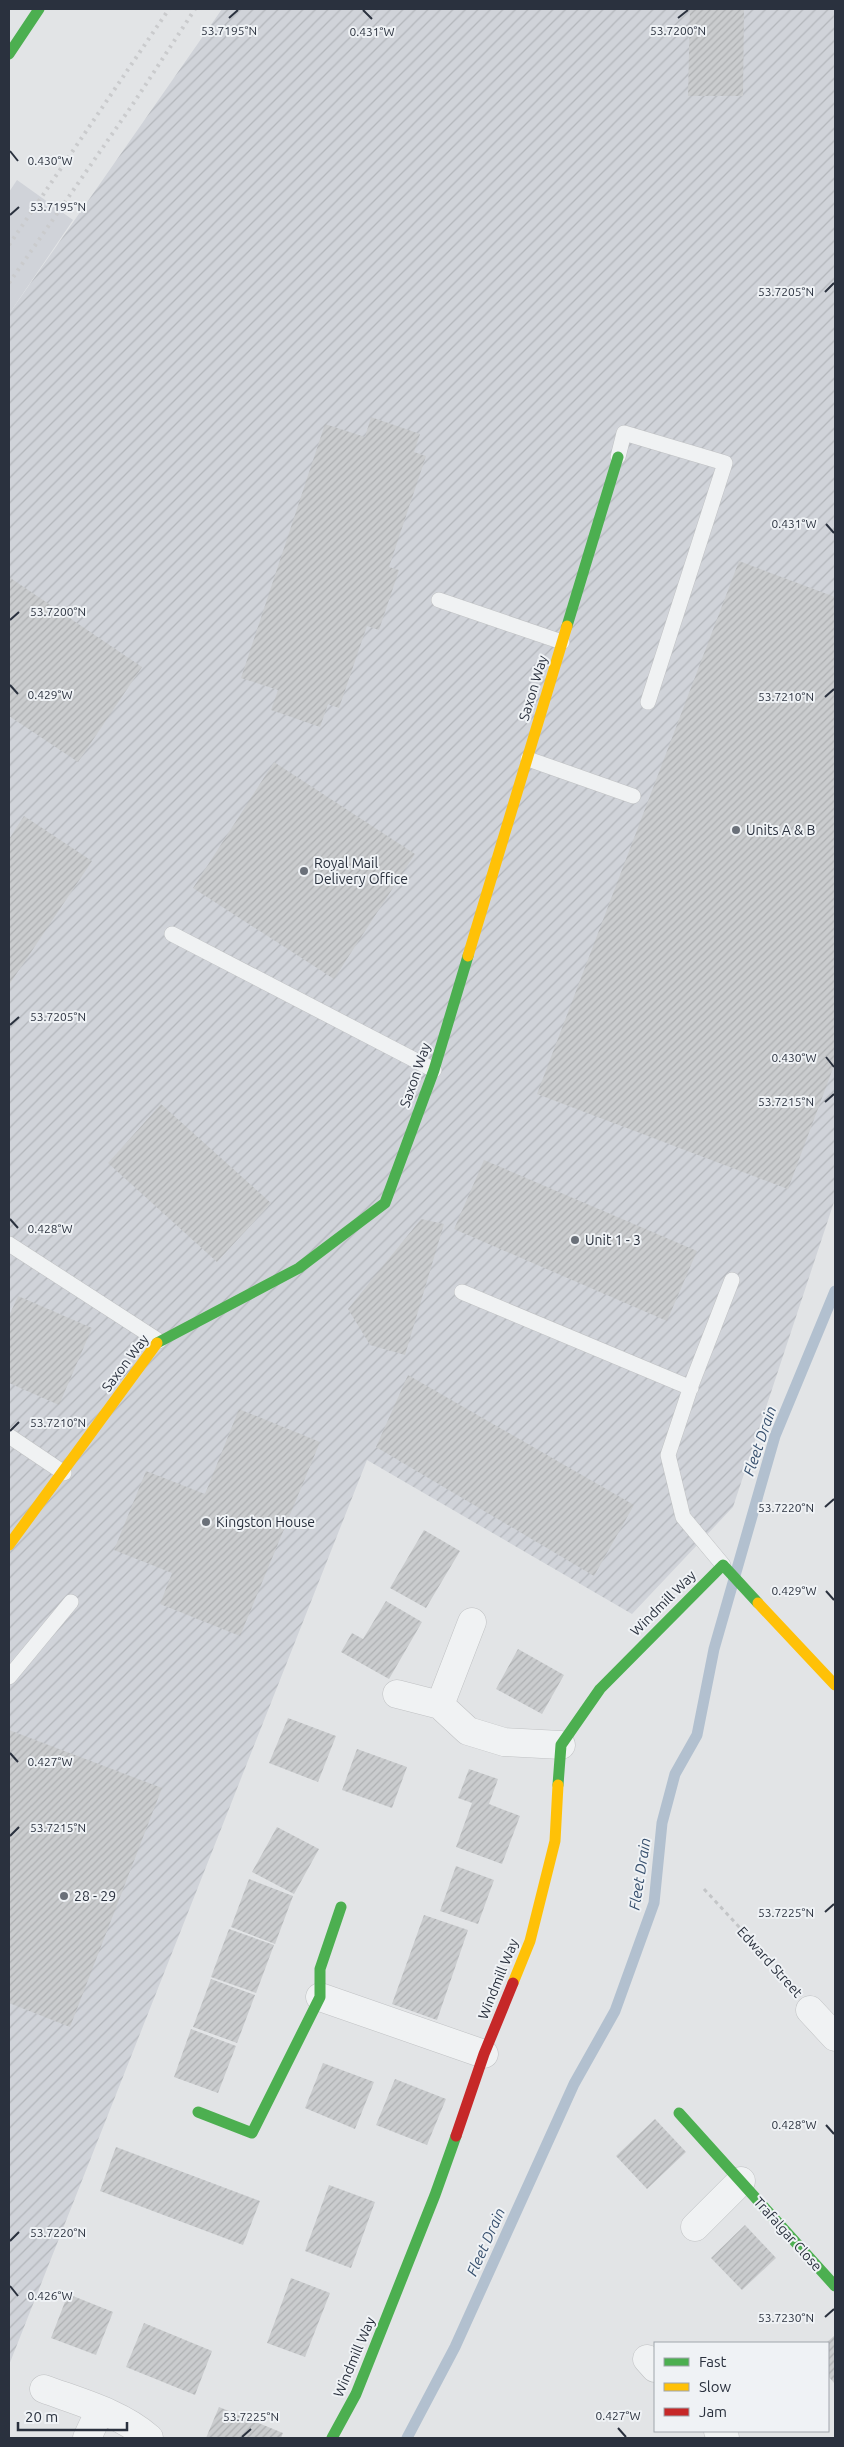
<svg xmlns="http://www.w3.org/2000/svg" width="844" height="2447" font-family="Ubuntu,sans-serif">
	<style>
		.built { fill: #d0d3d9 }
		.industrial { fill: url(#industrial-furrows) }
		.lines { fill: none; stroke-linecap: round; stroke-linejoin: round }
		.stream { stroke: #b2c0cf; stroke-width: 11 }
		.building { fill: url(#building-hatch) }
		.lane-casing { stroke: #c0c2c4; stroke-width: 16 }
		.street-casing { stroke: #c0c2c4; stroke-width: 29 }
		.path { stroke: #c3c5c7; stroke-width: 3; stroke-dasharray: 4 4; stroke-linecap: butt }
		.lane { stroke: #f0f2f3; stroke-width: 15 }
		.street { stroke: #f0f2f3; stroke-width: 28 }
		.fast { stroke: #4caf50; stroke-width: 11 }
		.slow { stroke: #ffc107; stroke-width: 11 }
		.jam { stroke: #c62828; stroke-width: 11 }
		.rail { stroke: #cacbcd; stroke-width: 4; stroke-dasharray: 2.5 5; stroke-linecap: butt }
		.ticks { fill: none; stroke: #2a313e; stroke-width: 2 }
		.poi-dot { fill: #6a7079; stroke: #eff2f5; stroke-width: 2 }
		.labels { text-anchor: middle; stroke-width: 4; stroke-linejoin: round; paint-order: stroke }
		.street-label { font-size: 14px; fill: #2a313e; stroke: #eff2f5 }
		.poi-label { font-size: 14px; fill: #2a313e; stroke: #eff2f5; text-anchor: start }
		.water-label { font-size: 15px; font-style: italic; fill: #37506e; stroke: #eff2f5 }
		.ticks-label { font-size: 12px; text-anchor: middle; fill: #2a313e; stroke: #eff2f5; stroke-width: 4; stroke-linejoin: round; paint-order: stroke }
	</style>
	<defs>
		<pattern id="industrial-furrows" width="10" height="10" patternUnits="userSpaceOnUse" patternTransform="scale(1.25)"><rect width="10" height="10" fill="#d0d3d9"/><path d="M-1 1l2-2M0 10L10 0M9 11l2-2" fill="none" stroke="#b3b6bb"/></pattern>
		<pattern id="building-hatch" width="6" height="6" patternUnits="userSpaceOnUse" patternTransform="scale(1.25)"><rect width="6" height="6" fill="#caccce"/><path d="M-1 1l2-2M0 6l6-6M5 7l2-2" fill="none" stroke="#aeb0b2"/></pattern>
	</defs>
	<rect width="100%" height="100%" fill="#e2e4e6"/>
	<path class="built" d="M17,180L73,220L9,314V192Z"/>
	<path class="industrial" d="M222,9H835V1199L733,1507L632,1614L367,1460L9,2365V314Z"/>
	<g class="lines">
		<path class="stream" d="M407,2438L455,2347L574,2084L615,2011L654,1903L662,1823L675,1774L697,1735L714,1649L775,1436L835,1291"/>
	</g>
	<path class="building" d="M690,9H744L743,96H688Z
		M371,417L420,434L414,452L426,456L389,567L399,570L379,630L367,626L339,708L328,704L320,727L271,710L278,690L241,678L325,424L365,437Z
		M739,561L835,597V1063L788,1189L537,1094Z
		M9,577L142,667L78,762L9,716Z
		M274,762L415,854L334,979L193,888Z
		M24,816L92,861L9,985V839Z
		M161,1104L271,1203L217,1262L108,1163Z
		M484,1160L697,1251L667,1321L454,1229Z
		M421,1219L444,1224L405,1355L370,1345L348,1309Z
		M18,1296L92,1328L59,1405L9,1383V1316Z
		M408,1375L634,1505L594,1576L376,1447Z
		M239,1409L320,1442L240,1636L160,1604L172,1573L114,1550L146,1471L205,1494Z
		M424,1530L460,1551L426,1608L390,1588Z
		M386,1601L422,1622L389,1679L341,1652L352,1633L363,1639Z
		M518,1649L564,1675L542,1714L496,1689Z
		M288,1718L336,1736L318,1782L269,1763Z
		M9,1730L162,1788L70,2027L9,2003Z
		M357,1749L407,1767L392,1808L342,1790Z
		M469,1769L498,1779L489,1804L520,1816L502,1864L456,1847L472,1803L458,1798Z
		M277,1827L319,1849L294,1894L252,1872Z
		M456,1866L494,1880L478,1924L440,1911Z
		M249,1879L293,1896L275,1944L231,1927Z
		M424,1915L468,1930L437,2020L392,2004Z
		M229,1929L274,1945L256,1993L211,1977Z
		M211,1979L255,1995L237,2043L193,2027Z
		M191,2029L236,2046L218,2093L174,2077Z
		M323,2063L374,2082L355,2129L305,2108Z
		M395,2079L446,2099L427,2145L376,2125Z
		M655,2119L686,2152L647,2189L616,2156Z
		M116,2147L260,2201L243,2245L100,2191Z
		M329,2185L375,2202L351,2268L305,2251Z
		M745,2225L776,2258L742,2290L711,2258Z
		M291,2278L330,2293L305,2357L267,2343Z
		M68,2294L113,2312L96,2355L51,2338Z
		M144,2323L212,2351L195,2395L126,2367Z
		M835,2335V2384L828,2376L826,2343Z
		M219,2407L283,2433L281,2438H206Z"/>
	<g class="lines">
		<defs>
			<path id="lane" d="M618,457L624,433L725,463L648,702
				M439,600L562,642
				M528,759L633,796
				M172,934L434,1070
				M9,1244L159,1341
				M462,1292L691,1388
				M9,1436L64,1473
				M723,1565L683,1517L668,1455L692,1383L732,1280
				M9,1677L71,1602"/>
			<path id="street" d="M397,1694L440,1705L468,1731L504,1742L561,1745
				M440,1705L472,1622
				M320,1997L484,2054
				M810,2010L835,2037
				M695,2227L741,2181
				M647,2359L655,2368
				M44,2389C79,2402 121,2413 149,2438
				M718,2431L725,2438
				M87,2438L100,2410"/>
		</defs>
		<use href="#lane" class="lane-casing"/>
		<use href="#street" class="street-casing"/>
		<path class="path" d="M704,1889L792,1984"/>
		<use href="#lane" class="lane"/>
		<use href="#street" class="street"/>
		<path class="fast" d="M9,54L39,9
			M567,626L618,457
			M157,1343L299,1268L385,1203L434,1070L468,956
			M558,1785L561,1745L600,1689L723,1565L758,1603
			M198,2112L252,2133L320,1997V1969L341,1907
			M679,2113L835,2286
			M332,2438L356,2394L435,2195L456,2136"/>
		<path class="slow" d="M468,956L567,626
			M9,1545L157,1343
			M758,1603L835,1685
			M513,1983L530,1941L555,1841L558,1785"/>
		<path class="jam" d="M456,2136L484,2054L513,1983"/>
		<path class="rail" d="M9,245L169,9
			M9,283L135,101L195,9"/>
	</g>
	<path class="ticks" d="M363,10L372,19M229,18L238,10M678,18L688,10M10,151L18,161M10,215L19,207M825,292L834,283M826,524L834,533M10,620L19,612M10,685L18,694M825,697L834,689M10,1025L19,1017M826,1057L834,1067M825,1102L834,1094M10,1219L18,1228M10,1431L19,1422M825,1507L834,1499M826,1591L834,1600M10,1753L18,1762M10,1836L19,1827M825,1912L834,1904M826,2125L834,2134M10,2241L19,2232M10,2286L18,2296M825,2317L834,2309M618,2428L626,2437M242,2437L251,2429"/>
	<g class="poi-dot">
		<circle cx="736" cy="830" r="5"/>
		<circle cx="304" cy="871" r="5"/>
		<circle cx="575" cy="1240" r="5"/>
		<circle cx="206" cy="1522" r="5"/>
		<circle cx="64" cy="1896" r="5"/>
	</g>
	<g class="labels">
		<g class="street-label">
			<text transform="translate(533 688) rotate(-73)" y="5">Saxon Way</text>
			<text transform="translate(415 1075) rotate(-71)" y="5">Saxon Way</text>
			<text transform="translate(125 1363) rotate(-53)" y="5">Saxon Way</text>
			<text transform="translate(663 1603) rotate(-45)" y="5">Windmill Way</text>
			<text transform="translate(770 1962) rotate(48)" y="5">Edward Street</text>
			<text transform="translate(498 1979) rotate(-68)" y="5">Windmill Way</text>
			<text transform="translate(788 2234) rotate(48)" y="5">Trafalgar Close</text>
			<text transform="translate(354 2357) rotate(-67)" y="5">Windmill Way</text>
		</g>
		<g class="poi-label">
			<text x="746" y="835">Units A &amp; B</text>
			<text x="314" y="868">Royal Mail<tspan x="314" dy="16">Delivery Office</tspan></text>
			<text x="585" y="1245">Unit 1 - 3</text>
			<text x="216" y="1527">Kingston House</text>
			<text x="74" y="1901">28 - 29</text>
		</g>
		<g class="water-label">
			<text transform="translate(760 1441) rotate(-71)" y="5">Fleet Drain</text>
			<text transform="translate(640 1874) rotate(-81)" y="5">Fleet Drain</text>
			<text transform="translate(486 2242) rotate(-66)" y="5">Fleet Drain</text>
		</g>
	</g>
	<g class="ticks-label">
		<text x="229" y="35">53.7195°N</text>
		<text x="678" y="35">53.7200°N</text>
		<text x="372" y="36">0.431°W</text>
		<text x="50" y="165">0.430°W</text>
		<text x="58" y="211">53.7195°N</text>
		<text x="786" y="296">53.7205°N</text>
		<text x="794" y="528">0.431°W</text>
		<text x="58" y="616">53.7200°N</text>
		<text x="50" y="699">0.429°W</text>
		<text x="786" y="701">53.7210°N</text>
		<text x="58" y="1021">53.7205°N</text>
		<text x="794" y="1062">0.430°W</text>
		<text x="786" y="1106">53.7215°N</text>
		<text x="50" y="1233">0.428°W</text>
		<text x="58" y="1427">53.7210°N</text>
		<text x="786" y="1512">53.7220°N</text>
		<text x="794" y="1595">0.429°W</text>
		<text x="50" y="1766">0.427°W</text>
		<text x="58" y="1832">53.7215°N</text>
		<text x="786" y="1917">53.7225°N</text>
		<text x="794" y="2129">0.428°W</text>
		<text x="58" y="2237">53.7220°N</text>
		<text x="50" y="2300">0.426°W</text>
		<text x="786" y="2322">53.7230°N</text>
		<text x="618" y="2420">0.427°W</text>
		<text x="251" y="2421">53.7225°N</text>
	</g>
	<rect width="844" height="2447" fill="none" stroke="#2a313e" stroke-width="20"/>
	<rect x="654" y="2342" width="175" height="90" fill="#eff2f5" stroke="#a0a5ac"/>
	<rect x="664" y="2358" width="25" height="8" fill="#4caf50" stroke="#a0a5ac"/>
	<text x="699" y="2367" font-size="15" fill="#2a313e">Fast</text>
	<rect x="664" y="2383" width="25" height="8" fill="#ffc107" stroke="#a0a5ac"/>
	<text x="699" y="2392" font-size="15" fill="#2a313e">Slow</text>
	<rect x="664" y="2408" width="25" height="8" fill="#c62828" stroke="#a0a5ac"/>
	<text x="699" y="2417" font-size="15" fill="#2a313e">Jam</text>
	<path d="M18 2422v8h109v-8" fill="none" stroke="#2a313e" stroke-width="2.5"/>
	<text x="25" y="2422" font-size="15" fill="#2a313e" stroke="#eff2f5" stroke-width="4" paint-order="stroke">20 m</text>
</svg>
